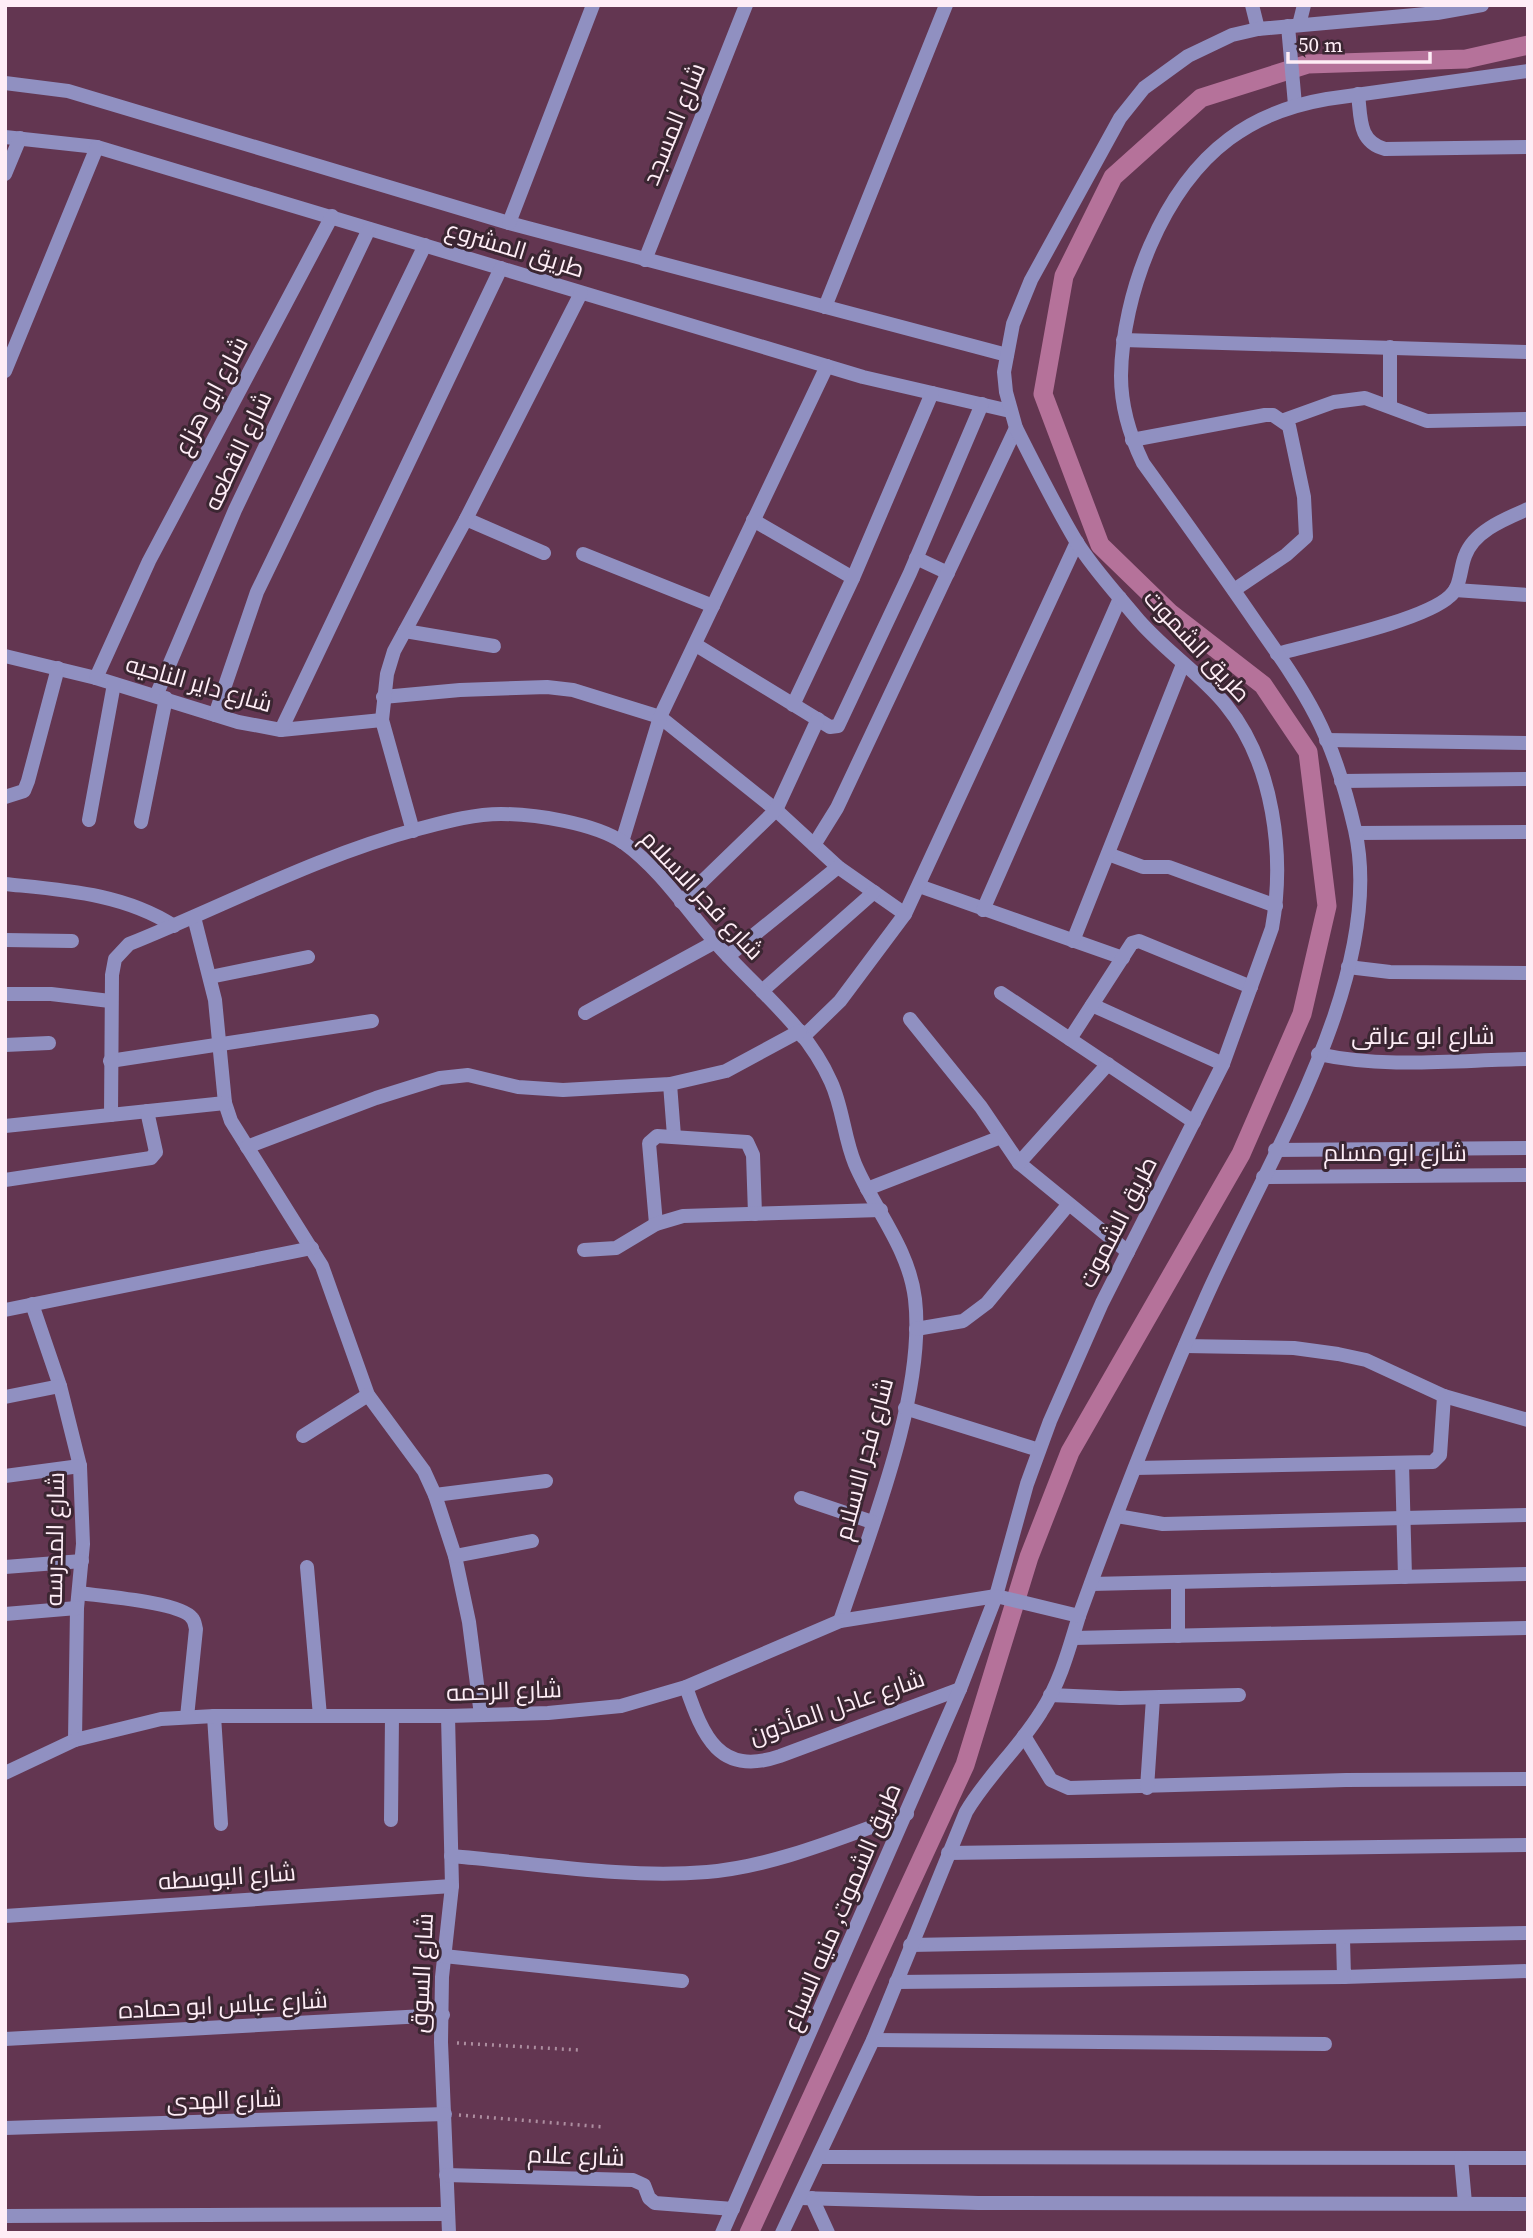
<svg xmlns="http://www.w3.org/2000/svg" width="1533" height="2238" font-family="'Source Serif 4',Cairo,serif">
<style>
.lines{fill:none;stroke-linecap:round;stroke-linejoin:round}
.canal{stroke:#b5729a;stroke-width:19}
.path{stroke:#ad8ea0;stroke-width:3.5;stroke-dasharray:2 5;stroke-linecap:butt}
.minor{stroke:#9090c1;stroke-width:14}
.tertiary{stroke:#9090c1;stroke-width:14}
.labels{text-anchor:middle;stroke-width:6;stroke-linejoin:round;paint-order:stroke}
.street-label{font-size:24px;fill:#feedf6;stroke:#3b2632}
</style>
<rect width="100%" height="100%" fill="#633651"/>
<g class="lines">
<path class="canal" d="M749,2233L965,1765L1029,1557L1070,1452L1241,1154L1302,1014L1327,906L1308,752L1263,685L1170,613L1100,545L1043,394L1064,276L1113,177L1201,98L1308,64L1466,59L1528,45"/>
<g class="path">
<path d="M457,2043L579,2050"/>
<path d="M459,2115L604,2127"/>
</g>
<g class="minor">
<path d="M1252,5L1258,29"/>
<path d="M1299,25L1304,5"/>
<path d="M1288,26L1295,105"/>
<path d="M5,83L68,91L509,223L1007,355"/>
<path d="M1358,94C1361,118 1358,142 1385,149L1528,147"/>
<path d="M5,137L97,147L863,377L1010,411"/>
<path d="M5,174L20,138"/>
<path d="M509,223L593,5"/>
<path d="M645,260L746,5"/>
<path d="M825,307L946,5"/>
<path d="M1123,340L1528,352"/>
<path d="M5,371L97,147"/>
<path d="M1390,405V347"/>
<path d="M1284,420L1334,402L1365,398L1427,421L1528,419"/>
<path d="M1132,440L1265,415H1273L1289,426L1304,497L1306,537L1286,555L1234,590"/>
<path d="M466,519L544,553"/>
<path d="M753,520L853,578"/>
<path d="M583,554L713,606"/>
<path d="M916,558L948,573"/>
<path d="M1455,590L1528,595"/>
<path d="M405,631L494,646"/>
<path d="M696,645L830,727L838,726L910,573L982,404"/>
<path d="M1277,654C1316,643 1424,621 1450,596C1461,587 1460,568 1465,556C1474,531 1505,519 1528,509"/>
<path d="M5,656L96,678L238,722L281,730L382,720"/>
<path d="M96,678L149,561L332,216"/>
<path d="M156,696L235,510L369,229"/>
<path d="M383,697L460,690L547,687L573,690L660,717L776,810L838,867L905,914"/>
<path d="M793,705L853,578L932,393"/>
<path d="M215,715L257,592L425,245"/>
<path d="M281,730L501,268"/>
<path d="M1326,740L1528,743"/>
<path d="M1341,781L1528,779"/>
<path d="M5,797L24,791L28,781L58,668"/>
<path d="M89,820L114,684"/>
<path d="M141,822L166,698"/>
<path d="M413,831L382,720L387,674L394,651L466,519L581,293"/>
<path d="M1356,833L1528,832"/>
<path d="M622,842L660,717L827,366"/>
<path d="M814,845L837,808L1016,428"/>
<path d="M1108,854L1143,867H1169L1276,906"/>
<path d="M5,884C63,890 123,893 174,926"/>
<path d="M919,886L1123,958"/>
<path d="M681,902L776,810L818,719"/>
<path d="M983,910L1120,598"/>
<path d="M194,917L215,1000L225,1103L231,1121L322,1266L368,1395L424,1471L435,1495L455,1556L469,1622L481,1715"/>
<path d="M5,940L72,941"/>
<path d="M1073,941L1183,664"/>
<path d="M728,956L838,867"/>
<path d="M1348,967L1390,972L1528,973"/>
<path d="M210,977L308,957"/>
<path d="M762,991L874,892"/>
<path d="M1001,993L1194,1122"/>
<path d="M5,994H51L110,1001"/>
<path d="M1092,1005L1223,1064"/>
<path d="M585,1013L715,942"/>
<path d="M910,1019L981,1107L1019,1163L1128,1252"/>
<path d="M803,1037L840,1001L905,914L1077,542"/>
<path d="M1070,1039L1132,943L1139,941L1251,987"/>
<path d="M5,1045L49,1043"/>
<path d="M1318,1054C1386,1069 1459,1060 1528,1059"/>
<path d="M110,1061L372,1021"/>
<path d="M670,1084L674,1136"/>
<path d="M111,1115L112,975L115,959L129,944C226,905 317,856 418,829C445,822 473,814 501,814C535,814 595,823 624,843C660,869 686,909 715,942C755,988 806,1025 831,1082C843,1108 844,1138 855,1164C874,1209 909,1248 915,1299C926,1393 870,1531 840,1621"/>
<path d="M5,1126L225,1103"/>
<path d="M247,1147L376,1098L440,1078L468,1075L518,1087L563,1090L670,1084L726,1071L800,1031"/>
<path d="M1275,1150L1528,1148"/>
<path d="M1019,1163L1108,1064"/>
<path d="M1263,1177L1528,1175"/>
<path d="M5,1180L151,1158L156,1152L147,1111"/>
<path d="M867,1189L1001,1137"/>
<path d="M656,1224L649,1143L657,1136L747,1142L753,1155L755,1214"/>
<path d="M584,1250L616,1248L656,1224L683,1216L881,1210"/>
<path d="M32,1304L60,1386L80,1466L83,1544L77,1608L75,1740"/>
<path d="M5,1310L312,1248"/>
<path d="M916,1329L963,1321L987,1303L1068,1205"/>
<path d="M1185,1346L1294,1348L1338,1354L1366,1360L1444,1396L1528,1420"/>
<path d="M5,1397L60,1386"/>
<path d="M905,1408L1039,1450"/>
<path d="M303,1436L368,1395"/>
<path d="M1402,1463L1405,1577"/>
<path d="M1135,1468L1433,1462L1440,1455L1444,1396"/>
<path d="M5,1476L80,1466"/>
<path d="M435,1495L546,1481"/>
<path d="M801,1498L872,1522"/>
<path d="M1117,1516L1163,1524L1528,1515"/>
<path d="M455,1556L532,1541"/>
<path d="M5,1567L82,1561"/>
<path d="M307,1567L320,1716"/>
<path d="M1091,1584L1528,1574"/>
<path d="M79,1593C100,1596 181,1602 192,1618C195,1621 195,1626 196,1629L187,1717"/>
<path d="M996,1596L1027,1484L1050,1421L1102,1303L1223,1064L1272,928C1285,856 1274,764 1226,705C1199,672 1162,649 1135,616C1115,592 1092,567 1076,541C1054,504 1035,466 1016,428L1006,392L1004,372L1013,324L1031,280L1120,118L1144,88L1188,56L1232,35L1258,29L1437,13L1482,5"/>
<path d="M5,1614L77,1608"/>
<path d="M1178,1636V1582"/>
<path d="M1073,1638L1528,1628"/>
<path d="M686,1687C703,1736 719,1777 780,1756L960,1689"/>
<path d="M1050,1695L1120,1698L1239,1695"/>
<path d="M214,1716L221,1824"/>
<path d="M448,1716L452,1886L442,1977L441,2042L449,2233"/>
<path d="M1024,1736L1051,1780L1069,1788L1346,1780L1528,1779"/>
<path d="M1147,1788L1153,1698"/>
<path d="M391,1820L392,1716"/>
<path d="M948,1853L1528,1845"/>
<path d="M451,1856C536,1863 623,1879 707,1872C776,1866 842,1837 907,1814"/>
<path d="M5,1916L452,1886"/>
<path d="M1343,1939L1344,1977L1528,1971"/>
<path d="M910,1945L1528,1933"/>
<path d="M444,1956L682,1981"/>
<path d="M896,1982L1344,1977"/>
<path d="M5,2039L443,2015"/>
<path d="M873,2040L1325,2044"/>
<path d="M5,2128L445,2114"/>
<path d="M819,2157L1528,2158"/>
<path d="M1461,2158L1465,2203"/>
<path d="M446,2175L633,2180L644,2185L649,2198L655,2203L733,2209"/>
<path d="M800,2198L978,2203L1528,2204"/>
<path d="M812,2198L828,2233"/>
<path d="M5,2216L447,2214"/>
<path d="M782,2233L873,2040L966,1812C987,1776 1019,1748 1041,1712C1060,1683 1069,1649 1079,1616"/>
</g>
<g class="tertiary">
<path d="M5,1773L75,1740L161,1719L214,1716H448L548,1713L621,1706L686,1687L840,1621L996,1596L1079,1616C1117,1510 1158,1405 1204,1302C1261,1171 1388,976 1355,830C1346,791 1334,751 1316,716C1299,683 1278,654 1257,624C1220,570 1182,517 1143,463C1130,436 1121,406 1121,376C1122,294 1162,189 1229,139C1258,117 1292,105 1327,99L1528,71"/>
<path d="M722,2233L960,1689L996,1596"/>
</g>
</g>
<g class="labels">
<g class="street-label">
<text transform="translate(674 124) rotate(-68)" y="8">شارع المسجد</text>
<text transform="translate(515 249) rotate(17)" y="8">طريق المشروع</text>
<text transform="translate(211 396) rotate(-62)" y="8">شارع ابو هزاع</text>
<text transform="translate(238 451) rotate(-65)" y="8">شارع القطعه</text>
<text transform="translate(1197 646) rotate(47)" y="8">طريق الشموت</text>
<text transform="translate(199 684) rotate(16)" y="8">شارع داير الناحيه</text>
<text transform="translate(702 895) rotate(47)" y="8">شارع فجر الاسلام</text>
<text x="1423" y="1044">شارع ابو عراقى</text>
<text x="1395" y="1161">شارع ابو مسلم</text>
<text transform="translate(1118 1222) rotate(-63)" y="8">طريق الشموت</text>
<text transform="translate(864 1459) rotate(-75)" y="8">شارع فجر الاسلام</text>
<text transform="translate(55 1539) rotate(-89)" y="8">شارع المدرسه</text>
<text transform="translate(504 1691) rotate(-2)" y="8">شارع الرحمه</text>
<text transform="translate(837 1707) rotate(-19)" y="8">شارع عادل المأذون</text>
<text transform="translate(227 1877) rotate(-4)" y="8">شارع البوسطه</text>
<text transform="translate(842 1907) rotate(-67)" y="8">طريق الشموت, منيه السباع</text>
<text transform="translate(422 1973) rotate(-87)" y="8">شارع السوق</text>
<text transform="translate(223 2005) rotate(-3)" y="8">شارع عباس ابو حماده</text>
<text transform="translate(224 2100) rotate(-2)" y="8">شارع الهدى</text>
<text transform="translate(576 2156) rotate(2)" y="8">شارع علام</text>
</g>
</g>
<rect width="1533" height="2238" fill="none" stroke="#feedf6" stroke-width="14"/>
<path d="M1288 52v10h142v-10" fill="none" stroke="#feedf6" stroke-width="3.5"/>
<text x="1298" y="52" font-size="21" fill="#feedf6" stroke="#3b2632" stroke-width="5" paint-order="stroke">50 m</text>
</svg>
